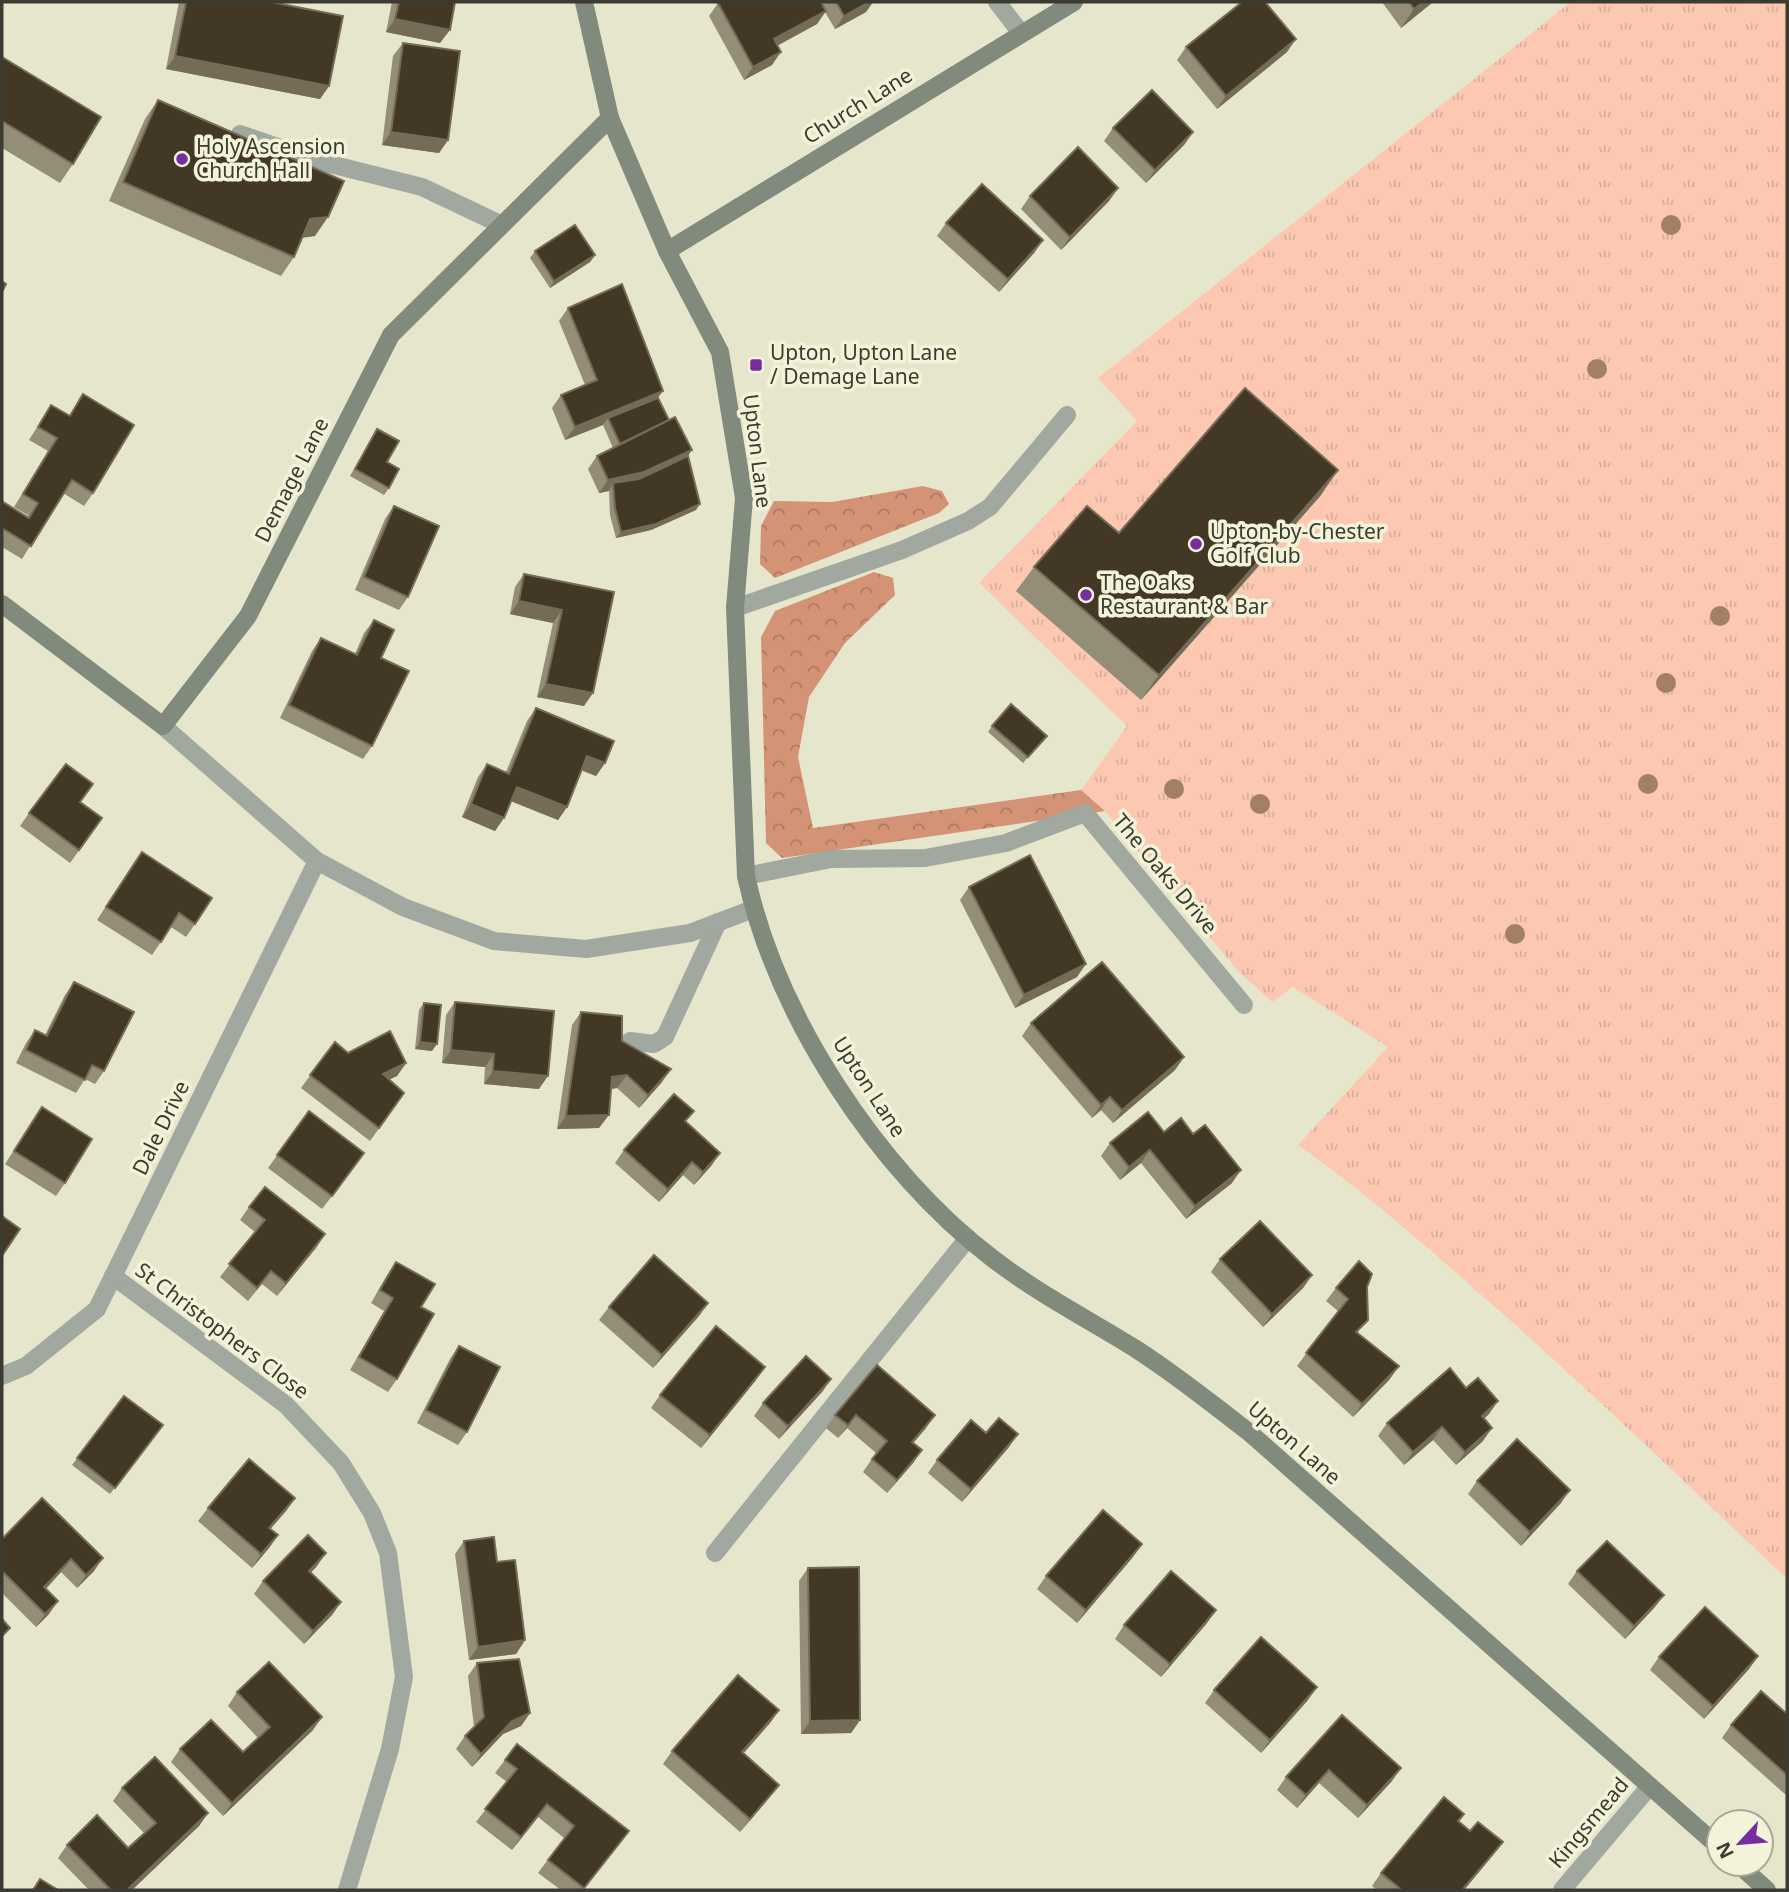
<svg xmlns="http://www.w3.org/2000/svg" width="1789" height="1892" font-family="'Noto Sans',sans-serif">
<style>
.grass{fill:url(#grass-tufts)}
.forest{fill:url(#forest-crowns)}
.lines{fill:none;stroke-linecap:round;stroke-linejoin:round}
.lane{stroke:#a1a89f;stroke-width:18}
.street{stroke:#a1a89f;stroke-width:18}
.secondary{stroke:#808a7d;stroke-width:18}
.tree{fill:#a28064}
.wall{fill:#948e79}
.shaded-wall{fill:#746c57}
.building{fill:#433725;stroke:#746c57;stroke-width:2}
.poi-dot{fill:#752da0;stroke:#f3f3da;stroke-width:2.5}
.labels{text-anchor:middle;stroke-width:7;stroke-linejoin:round;paint-order:stroke}
.street-label{font-size:21px;fill:#3b3b31;stroke:#f3f3da}
.poi-label{font-size:21px;fill:#3b3b31;stroke:#f3f3da;text-anchor:start}
</style>
<defs>
<pattern id="grass-tufts" width="24" height="20" patternUnits="userSpaceOnUse" patternTransform="scale(1.75)"><rect width="24" height="20" fill="#fcc8b2"/><path d="M3 7l-1-3M5 7V3M7 7l1-3M15 17l-1-3M17 17v-4M19 17l1-3" fill="none" stroke="#d9ad9a"/></pattern>
<pattern id="forest-crowns" width="20" height="18" patternUnits="userSpaceOnUse" patternTransform="scale(1.75)"><rect width="20" height="18" fill="#d59376"/><path d="M2 6a3 3 0 1 1 6 0M12 15a3 3 0 1 1 6 0" fill="none" stroke="#ae7961"/></pattern>
</defs>
<rect width="100%" height="100%" fill="#e6e6cd"/>
<path class="grass" d="M1571,2H1787V1579C1685,1483 1585,1385 1479,1293C1420,1241 1362,1190 1298,1145L1388,1047L1293,987L1272,1002L1238,971L1105,811L1081,790L1127,726L979,583L1137,421L1098,378Z"/>
<g class="forest">
<path d="M923,486L942,491L949,504L939,513L775,578L760,564L761,526L774,501L832,502Z"/>
<path d="M874,572L893,578L895,595L845,643L809,697L798,757L813,828L1081,790L1105,811L782,858L766,843L761,637L775,611Z"/>
</g>
<g class="lines">
<g class="lane">
<path d="M240,134L318,161L422,187L502,225"/>
<path d="M735,608L902,550L968,521L990,507L1067,415"/>
<path d="M630,1041L654,1044L665,1037L718,922"/>
<path d="M715,1553L968,1238"/>
</g>
<g class="street">
<path d="M997,2L1021,33"/>
<path d="M163,726L317,861L403,907L494,941L586,949L690,933L753,909"/>
<path d="M746,876L831,859L925,858L1006,843L1085,813L1244,1005"/>
<path d="M113,1276L286,1405L341,1463L372,1513L388,1553L404,1677L390,1749L347,1890"/>
<path d="M2,1376L26,1366L97,1309L317,861"/>
<path d="M1562,1890L1650,1786"/>
</g>
<g class="secondary">
<path d="M584,2L610,118L667,251L720,352L744,498L735,608L746,876C777,1017 878,1171 992,1258C1037,1293 1088,1319 1136,1349C1176,1375 1213,1404 1251,1434L1719,1847"/>
<path d="M667,251L1074,2"/>
<path d="M2,604L163,726L248,616L391,335L610,118"/>
<path d="M1738,1864L1767,1890"/>
</g>
</g>
<g class="tree">
<circle cx="1671" cy="225" r="10"/>
<circle cx="1597" cy="369" r="10"/>
<circle cx="1720" cy="616" r="10"/>
<circle cx="1666" cy="683" r="10"/>
<circle cx="1648" cy="784" r="10"/>
<circle cx="1174" cy="789" r="10"/>
<circle cx="1260" cy="804" r="10"/>
<circle cx="1515" cy="934" r="10"/>
</g>
<g class="wall">
<path d="M179,2H271L329,86L320,99L166,69Z"/>
<path d="M392,2H455L440,43L386,32Z"/>
<path d="M721,2H873L866,12L835,29L825,12L817,24L777,46L772,65L744,80L709,16L718,3Z"/>
<path d="M1382,2H1433L1401,28Z"/>
<path d="M403,43L448,140L439,153L382,145L393,56Z"/>
<path d="M1186,47L1287,52L1217,109L1177,60Z"/>
<path d="M2,57L73,164L60,183L2,148Z"/>
<path d="M158,100L315,236L302,238L294,257L281,276L109,201L145,119Z"/>
<path d="M1113,128L1193,132L1184,145L1146,183L1104,141Z"/>
<path d="M1118,188L1109,201L1061,250L1021,209L1030,196Z"/>
<path d="M946,223L1043,240L1034,253L999,292L937,236Z"/>
<path d="M535,251L595,255L590,262L550,288L530,258Z"/>
<path d="M568,308L658,398L688,457L696,510L651,530L616,538L610,515L609,491L599,493L588,469L597,456L613,448L603,425L565,440L552,408L561,395L585,385L559,321Z"/>
<path d="M83,394L93,493L84,506L63,493L22,559L2,547V504L28,517L29,516L14,507L48,451L29,440L51,405L69,416Z"/>
<path d="M377,429L387,462L389,488L384,495L350,476Z"/>
<path d="M1321,495L1141,700L1016,591L1034,567L1119,533Z"/>
<path d="M394,506L408,597L399,610L355,590L385,519Z"/>
<path d="M524,574L614,592L584,706L537,697L553,623L510,614L515,587Z"/>
<path d="M374,620L381,658L372,746L363,759L280,718L312,651L321,638L355,654L364,633Z"/>
<path d="M536,708L605,763L596,776L582,770L567,807L558,820L511,801L495,831L462,817L478,777L487,764L506,772L527,721Z"/>
<path d="M992,726L1047,736L1023,763L988,732Z"/>
<path d="M81,802L102,818L70,863L20,826L29,813Z"/>
<path d="M133,865L195,924L186,937L171,927L152,955L97,920Z"/>
<path d="M969,887L1077,977L1015,1008L960,900Z"/>
<path d="M74,982L104,1071L95,1084L85,1079L76,1093L16,1063L26,1043L35,1030L45,1035L65,995Z"/>
<path d="M455,1002L539,1089L484,1084L485,1067L442,1063L446,1015Z"/>
<path d="M424,1003L432,1051L415,1049L419,1010Z"/>
<path d="M581,1012L622,1041L662,1082L639,1108L617,1088L611,1089L599,1128L557,1129L572,1025Z"/>
<path d="M1031,1023L1184,1057L1175,1070L1113,1123L1101,1110L1092,1118L1022,1036Z"/>
<path d="M335,1042L348,1053L406,1063L397,1076L389,1079L404,1093L370,1141L301,1088Z"/>
<path d="M42,1107L65,1183L56,1196L5,1164Z"/>
<path d="M309,1111L355,1166L322,1209L268,1168Z"/>
<path d="M686,1122L720,1153L711,1166L694,1185L683,1175L659,1202L615,1163L624,1150Z"/>
<path d="M1164,1132L1232,1183L1186,1219L1141,1163L1120,1180L1101,1156L1110,1143Z"/>
<path d="M249,1207L325,1234L277,1296L262,1284L248,1301L220,1277L255,1232L240,1220Z"/>
<path d="M1220,1259L1312,1275L1303,1288L1263,1327L1211,1272Z"/>
<path d="M396,1262L421,1307L397,1379L388,1392L350,1370L384,1311L371,1303L387,1275Z"/>
<path d="M1367,1287L1358,1334L1399,1366L1389,1380L1353,1417L1297,1366L1338,1311L1326,1301L1336,1288Z"/>
<path d="M708,1303L699,1316L653,1368L599,1320L609,1307Z"/>
<path d="M459,1346L467,1432L458,1445L417,1423L450,1359Z"/>
<path d="M877,1365L926,1428L913,1443L922,1450L913,1463L887,1493L863,1472L876,1453L847,1428L838,1438L826,1428L835,1415Z"/>
<path d="M831,1379L822,1392L779,1439L754,1416L763,1403Z"/>
<path d="M756,1380L701,1448L651,1408L660,1395Z"/>
<path d="M124,1396L163,1425L110,1494L72,1465Z"/>
<path d="M1489,1414L1484,1418L1483,1441L1456,1465L1433,1440L1404,1465L1378,1436L1387,1423Z"/>
<path d="M986,1433L1009,1447L962,1502L928,1473L937,1460Z"/>
<path d="M1477,1481L1561,1503L1521,1546L1468,1494Z"/>
<path d="M42,1498L94,1571L77,1588L61,1572L46,1589L49,1614L36,1627L2,1593V1539Z"/>
<path d="M295,1498L286,1511L270,1529L278,1535L269,1548L252,1568L198,1521L208,1508Z"/>
<path d="M464,1541L497,1562L525,1640L516,1654L469,1660L455,1554Z"/>
<path d="M1133,1557L1077,1623L1037,1589L1046,1576Z"/>
<path d="M317,1566L311,1572L341,1602L332,1615L304,1644L254,1594L263,1581Z"/>
<path d="M808,1568L860,1720L851,1733L801,1734L799,1581Z"/>
<path d="M1577,1571L1664,1595L1654,1608L1625,1639L1568,1584Z"/>
<path d="M1207,1623L1161,1677L1115,1639L1124,1625Z"/>
<path d="M1758,1656L1749,1669L1704,1719L1650,1670L1659,1657Z"/>
<path d="M477,1663L530,1713L521,1726L503,1734L472,1767L456,1749L465,1736L474,1727L468,1676Z"/>
<path d="M1214,1690L1308,1700L1261,1753L1205,1703Z"/>
<path d="M237,1692L313,1730L223,1816L171,1762L180,1749L243,1752L258,1738L228,1706Z"/>
<path d="M779,1710L770,1723L743,1754L769,1798L740,1832L663,1764L672,1751Z"/>
<path d="M1787,1714V1796L1722,1738L1731,1725Z"/>
<path d="M1342,1715L1392,1781L1358,1818L1319,1783L1297,1808L1277,1790L1286,1777Z"/>
<path d="M505,1760L629,1831L583,1890H561L538,1873L564,1838L538,1817L512,1850L476,1822L507,1782L495,1773Z"/>
<path d="M122,1788L208,1813L199,1826L132,1890H89L58,1858L67,1845L128,1848L144,1833L113,1801Z"/>
<path d="M1464,1814L1459,1822L1470,1831L1503,1842L1493,1855L1464,1890H1377L1372,1886L1381,1873Z"/>
</g>
<g class="shaded-wall">
<path d="M869,2H873L866,12L835,29L844,16Z"/>
<path d="M1423,2H1433L1401,28L1414,9Z"/>
<path d="M826,11L817,24L765,52L774,39Z"/>
<path d="M395,19L450,30L440,43L386,32Z"/>
<path d="M1296,39L1287,52L1217,109L1226,96Z"/>
<path d="M781,52L772,65L744,80L753,67Z"/>
<path d="M175,56L329,86L320,99L166,69Z"/>
<path d="M391,132L448,140L439,153L382,145Z"/>
<path d="M1193,132L1184,145L1146,183L1155,170Z"/>
<path d="M1118,188L1109,201L1061,250L1070,237Z"/>
<path d="M328,217L315,236L297,238L310,219Z"/>
<path d="M1043,240L1034,253L999,292L1008,279Z"/>
<path d="M595,255L590,262L550,288L554,281Z"/>
<path d="M663,391L653,404L608,418L603,425L565,440L575,427Z"/>
<path d="M692,450L683,463L635,485L613,483L609,491L599,493L608,480Z"/>
<path d="M1338,470L1321,495L1141,700L1159,675Z"/>
<path d="M700,504L696,510L651,530L616,538L621,532Z"/>
<path d="M519,601L562,610L553,623L510,614Z"/>
<path d="M546,684L593,693L584,706L537,697Z"/>
<path d="M587,756L605,763L596,776L578,769Z"/>
<path d="M517,787L567,807L558,820L508,800Z"/>
<path d="M471,804L504,818L495,831L462,817Z"/>
<path d="M1086,964L1077,977L1015,1008L1024,995Z"/>
<path d="M420,1042L437,1044L432,1051L415,1049Z"/>
<path d="M451,1050L494,1054L485,1067L442,1063Z"/>
<path d="M1184,1057L1175,1070L1113,1123L1122,1110Z"/>
<path d="M406,1063L397,1076L374,1087L383,1074Z"/>
<path d="M671,1069L662,1082L639,1108L648,1095Z"/>
<path d="M493,1071L548,1076L539,1089L484,1084Z"/>
<path d="M627,1075L617,1088L602,1090L612,1077Z"/>
<path d="M1110,1097L1101,1110L1092,1118L1101,1105Z"/>
<path d="M609,1115L599,1128L557,1129L566,1116Z"/>
<path d="M1150,1150L1141,1163L1120,1180L1129,1167Z"/>
<path d="M720,1153L711,1166L694,1185L703,1172Z"/>
<path d="M692,1162L683,1175L659,1202L668,1189Z"/>
<path d="M1241,1170L1232,1183L1186,1219L1195,1206Z"/>
<path d="M325,1234L316,1248L277,1296L286,1283Z"/>
<path d="M1312,1275L1303,1288L1263,1327L1272,1314Z"/>
<path d="M708,1303L699,1316L653,1368L662,1355Z"/>
<path d="M1399,1366L1389,1380L1353,1417L1362,1404Z"/>
<path d="M765,1367L756,1380L701,1448L710,1435Z"/>
<path d="M831,1379L822,1392L779,1439L788,1426Z"/>
<path d="M1498,1401L1489,1414L1473,1429L1482,1416Z"/>
<path d="M856,1415L847,1428L838,1438L848,1425Z"/>
<path d="M935,1415L926,1428L903,1455L912,1442Z"/>
<path d="M1442,1427L1433,1440L1404,1465L1413,1452Z"/>
<path d="M1492,1428L1483,1441L1456,1465L1465,1452Z"/>
<path d="M1018,1434L1009,1447L962,1502L971,1489Z"/>
<path d="M922,1450L913,1463L887,1493L897,1480Z"/>
<path d="M1570,1490L1561,1503L1521,1546L1530,1532Z"/>
<path d="M295,1498L286,1511L260,1541L269,1528Z"/>
<path d="M278,1535L269,1548L252,1568L261,1554Z"/>
<path d="M1142,1544L1133,1557L1077,1623L1086,1610Z"/>
<path d="M326,1553L317,1566L300,1584L309,1571Z"/>
<path d="M103,1558L94,1571L77,1588L86,1575Z"/>
<path d="M71,1559L61,1572L35,1600L44,1587Z"/>
<path d="M1664,1595L1654,1608L1625,1639L1634,1626Z"/>
<path d="M58,1601L49,1614L36,1627L45,1614Z"/>
<path d="M341,1602L332,1615L304,1644L313,1631Z"/>
<path d="M1216,1610L1207,1623L1161,1677L1170,1664Z"/>
<path d="M525,1640L516,1654L469,1660L478,1647Z"/>
<path d="M1758,1656L1749,1669L1704,1719L1713,1706Z"/>
<path d="M1317,1687L1308,1700L1261,1753L1270,1740Z"/>
<path d="M779,1710L770,1723L733,1765L742,1752Z"/>
<path d="M530,1713L521,1726L503,1734L472,1767L481,1754L512,1721Z"/>
<path d="M322,1717L313,1730L223,1816L232,1803Z"/>
<path d="M860,1720L851,1733L801,1734L810,1721Z"/>
<path d="M1401,1768L1392,1781L1358,1818L1367,1805Z"/>
<path d="M1329,1770L1319,1783L1297,1808L1306,1795Z"/>
<path d="M779,1785L769,1798L740,1832L750,1819Z"/>
<path d="M547,1804L538,1817L512,1850L521,1837Z"/>
<path d="M208,1813L199,1826L132,1890H127Z"/>
<path d="M1503,1842L1493,1855L1464,1890H1462Z"/>
</g>
<g class="building">
<path d="M186,2H271L343,16L329,86L175,56Z"/>
<path d="M399,2H455L450,30L395,19Z"/>
<path d="M721,2H821L826,11L774,39L781,52L753,67L718,3Z"/>
<path d="M836,2H869L844,16Z"/>
<path d="M1242,2H1265L1296,39L1226,96L1186,47Z"/>
<path d="M1409,2H1423L1414,9Z"/>
<path d="M403,43L460,51L448,140L391,132Z"/>
<path d="M2,57L101,117L73,164L2,121Z"/>
<path d="M1152,90L1193,132L1155,170L1113,128Z"/>
<path d="M158,100L344,181L328,217L310,219L294,257L123,182Z"/>
<path d="M1078,147L1118,188L1070,237L1030,196Z"/>
<path d="M982,184L1043,240L1008,279L946,223Z"/>
<path d="M575,225L595,255L554,281L535,251Z"/>
<path d="M2,281L6,284L2,292Z"/>
<path d="M622,284L663,391L575,427L561,395L597,380L568,308Z"/>
<path d="M1245,388L1338,470L1159,675L1034,567L1087,506L1119,533Z"/>
<path d="M83,394L134,425L93,493L72,480L31,546L2,528V504L3,502L29,518L38,503L23,494L57,438L38,427L51,405L70,416Z"/>
<path d="M658,398L669,420L620,444L608,418Z"/>
<path d="M675,417L692,450L644,472L608,480L597,456Z"/>
<path d="M377,429L399,441L387,462L399,469L389,488L355,469Z"/>
<path d="M688,456L700,504L656,524L621,532L615,508L613,483L639,479Z"/>
<path d="M394,506L439,526L408,597L364,577Z"/>
<path d="M524,574L614,592L593,693L546,684L562,610L519,601Z"/>
<path d="M374,620L394,630L381,658L409,671L372,746L289,705L321,638L357,655Z"/>
<path d="M1011,704L1047,736L1028,757L992,726Z"/>
<path d="M536,708L614,741L605,763L587,756L567,807L517,787L504,818L471,804L487,764L509,774Z"/>
<path d="M66,764L93,784L80,802L102,818L79,850L29,813Z"/>
<path d="M142,852L212,898L195,924L179,913L161,942L106,907Z"/>
<path d="M1030,855L1086,964L1024,995L969,887Z"/>
<path d="M1102,962L1184,1057L1122,1110L1110,1097L1101,1105L1031,1023Z"/>
<path d="M74,982L134,1012L104,1071L92,1065L85,1080L26,1050L35,1030L47,1036Z"/>
<path d="M455,1002L554,1011L548,1076L493,1071L494,1054L451,1050Z"/>
<path d="M424,1003L441,1005L437,1044L420,1042Z"/>
<path d="M581,1012L622,1016V1041L671,1069L648,1095L627,1075L612,1077L609,1115L566,1116Z"/>
<path d="M390,1031L406,1063L383,1074L404,1093L379,1128L310,1075L335,1042L348,1053Z"/>
<path d="M674,1094L694,1111L685,1121L720,1153L703,1172L692,1162L668,1189L624,1150Z"/>
<path d="M42,1107L92,1139L65,1183L14,1151Z"/>
<path d="M309,1111L364,1153L332,1196L277,1155Z"/>
<path d="M1148,1112L1164,1132L1181,1118L1193,1134L1205,1125L1241,1170L1195,1206L1150,1150L1129,1167L1110,1143Z"/>
<path d="M265,1187L325,1234L286,1283L271,1271L257,1288L229,1264L265,1220L249,1207Z"/>
<path d="M2,1216L20,1229L2,1256Z"/>
<path d="M1260,1221L1312,1275L1272,1314L1220,1259Z"/>
<path d="M654,1255L708,1303L662,1355L609,1307Z"/>
<path d="M1359,1261L1372,1274L1367,1287L1368,1320L1356,1332L1399,1366L1362,1404L1306,1353L1348,1299L1336,1288Z"/>
<path d="M396,1262L435,1284L421,1307L434,1314L397,1379L359,1357L393,1298L380,1290Z"/>
<path d="M716,1326L765,1367L710,1435L660,1395Z"/>
<path d="M459,1346L500,1367L467,1432L426,1410Z"/>
<path d="M806,1356L831,1379L788,1426L763,1403Z"/>
<path d="M877,1365L935,1415L912,1442L922,1450L897,1480L872,1459L887,1441L856,1415L848,1425L835,1415Z"/>
<path d="M1450,1368L1466,1388L1478,1378L1498,1401L1482,1416L1492,1428L1465,1452L1442,1427L1413,1452L1387,1423Z"/>
<path d="M124,1396L163,1425L115,1488L77,1458Z"/>
<path d="M999,1418L1018,1434L971,1489L937,1460L971,1420L986,1433Z"/>
<path d="M1517,1439L1570,1490L1530,1532L1477,1481Z"/>
<path d="M249,1459L295,1498L269,1528L278,1535L261,1554L208,1508Z"/>
<path d="M42,1498L103,1558L86,1575L71,1559L44,1587L58,1601L45,1614L2,1571V1539Z"/>
<path d="M1103,1510L1142,1544L1086,1610L1046,1576Z"/>
<path d="M308,1535L326,1553L309,1571L341,1602L313,1631L263,1581Z"/>
<path d="M494,1537L497,1562L515,1560L525,1640L478,1647L464,1541Z"/>
<path d="M1607,1541L1664,1595L1634,1626L1577,1571Z"/>
<path d="M859,1567L860,1720L810,1721L808,1568Z"/>
<path d="M1171,1571L1216,1610L1170,1664L1124,1625Z"/>
<path d="M1705,1607L1758,1656L1713,1706L1659,1657Z"/>
<path d="M2,1619L10,1628L2,1636Z"/>
<path d="M1261,1637L1317,1687L1270,1740L1214,1690Z"/>
<path d="M519,1659L530,1713L512,1721L481,1754L465,1736L484,1717L477,1663Z"/>
<path d="M269,1662L322,1717L232,1803L180,1749L211,1720L243,1752L270,1727L237,1692Z"/>
<path d="M738,1675L779,1710L742,1752L779,1785L750,1819L672,1751Z"/>
<path d="M1761,1691L1787,1714V1775L1731,1725Z"/>
<path d="M1342,1715L1401,1768L1367,1805L1329,1770L1306,1795L1286,1777Z"/>
<path d="M517,1744L629,1831L584,1888L548,1860L574,1826L547,1804L521,1837L485,1809L517,1769L505,1760Z"/>
<path d="M155,1757L208,1813L127,1890H111L67,1845L97,1815L128,1848L156,1823L122,1788Z"/>
<path d="M1444,1797L1464,1814L1458,1821L1470,1831L1478,1822L1503,1842L1462,1890H1402L1381,1873Z"/>
<path d="M40,1879L58,1890H33Z"/>
</g>
<g class="poi-dot">
<circle cx="182" cy="159" r="7"/>
<rect x="749" y="358" width="14" height="14" rx="3.5"/>
<circle cx="1196" cy="544" r="7"/>
<circle cx="1086" cy="595" r="7"/>
</g>
<g class="labels">
<g class="street-label">
<text transform="translate(858 106) rotate(-32)" y="7">Church Lane</text>
<text transform="translate(757 451) rotate(83)" y="7">Upton Lane</text>
<text transform="translate(292 480) rotate(-63)" y="7">Demage Lane</text>
<text transform="translate(1165 874) rotate(50)" y="7">The Oaks Drive</text>
<text transform="translate(869 1087) rotate(57)" y="7">Upton Lane</text>
<text transform="translate(161 1128) rotate(-64)" y="7">Dale Drive</text>
<text transform="translate(222 1331) rotate(37)" y="7">St Christophers Close</text>
<text transform="translate(1294 1443) rotate(41)" y="7">Upton Lane</text>
<text transform="translate(1589 1823) rotate(-50)" y="7">Kingsmead</text>
</g>
<g class="poi-label">
<text x="196" y="154">Holy Ascension<tspan x="196" dy="24">Church Hall</tspan></text>
<text x="770" y="360">Upton, Upton Lane<tspan x="770" dy="24">/ Demage Lane</tspan></text>
<text x="1210" y="539">Upton-by-Chester<tspan x="1210" dy="24">Golf Club</tspan></text>
<text x="1100" y="590">The Oaks<tspan x="1100" dy="24">Restaurant &amp; Bar</tspan></text>
</g>
</g>
<rect width="1789" height="1892" fill="none" stroke="#3b3b31" stroke-width="7"/>
<g transform="translate(1740 1843) rotate(244)"><circle r="33" fill="#f3f3da" stroke="#a9a996" stroke-width="2"/>
<path d="M0-5L12 26L0 18L-12 26Z" fill="#752da0"/>
<text y="-10" font-size="19" font-weight="bold" text-anchor="middle" fill="#3b3b31">N</text>
</g>
</svg>
